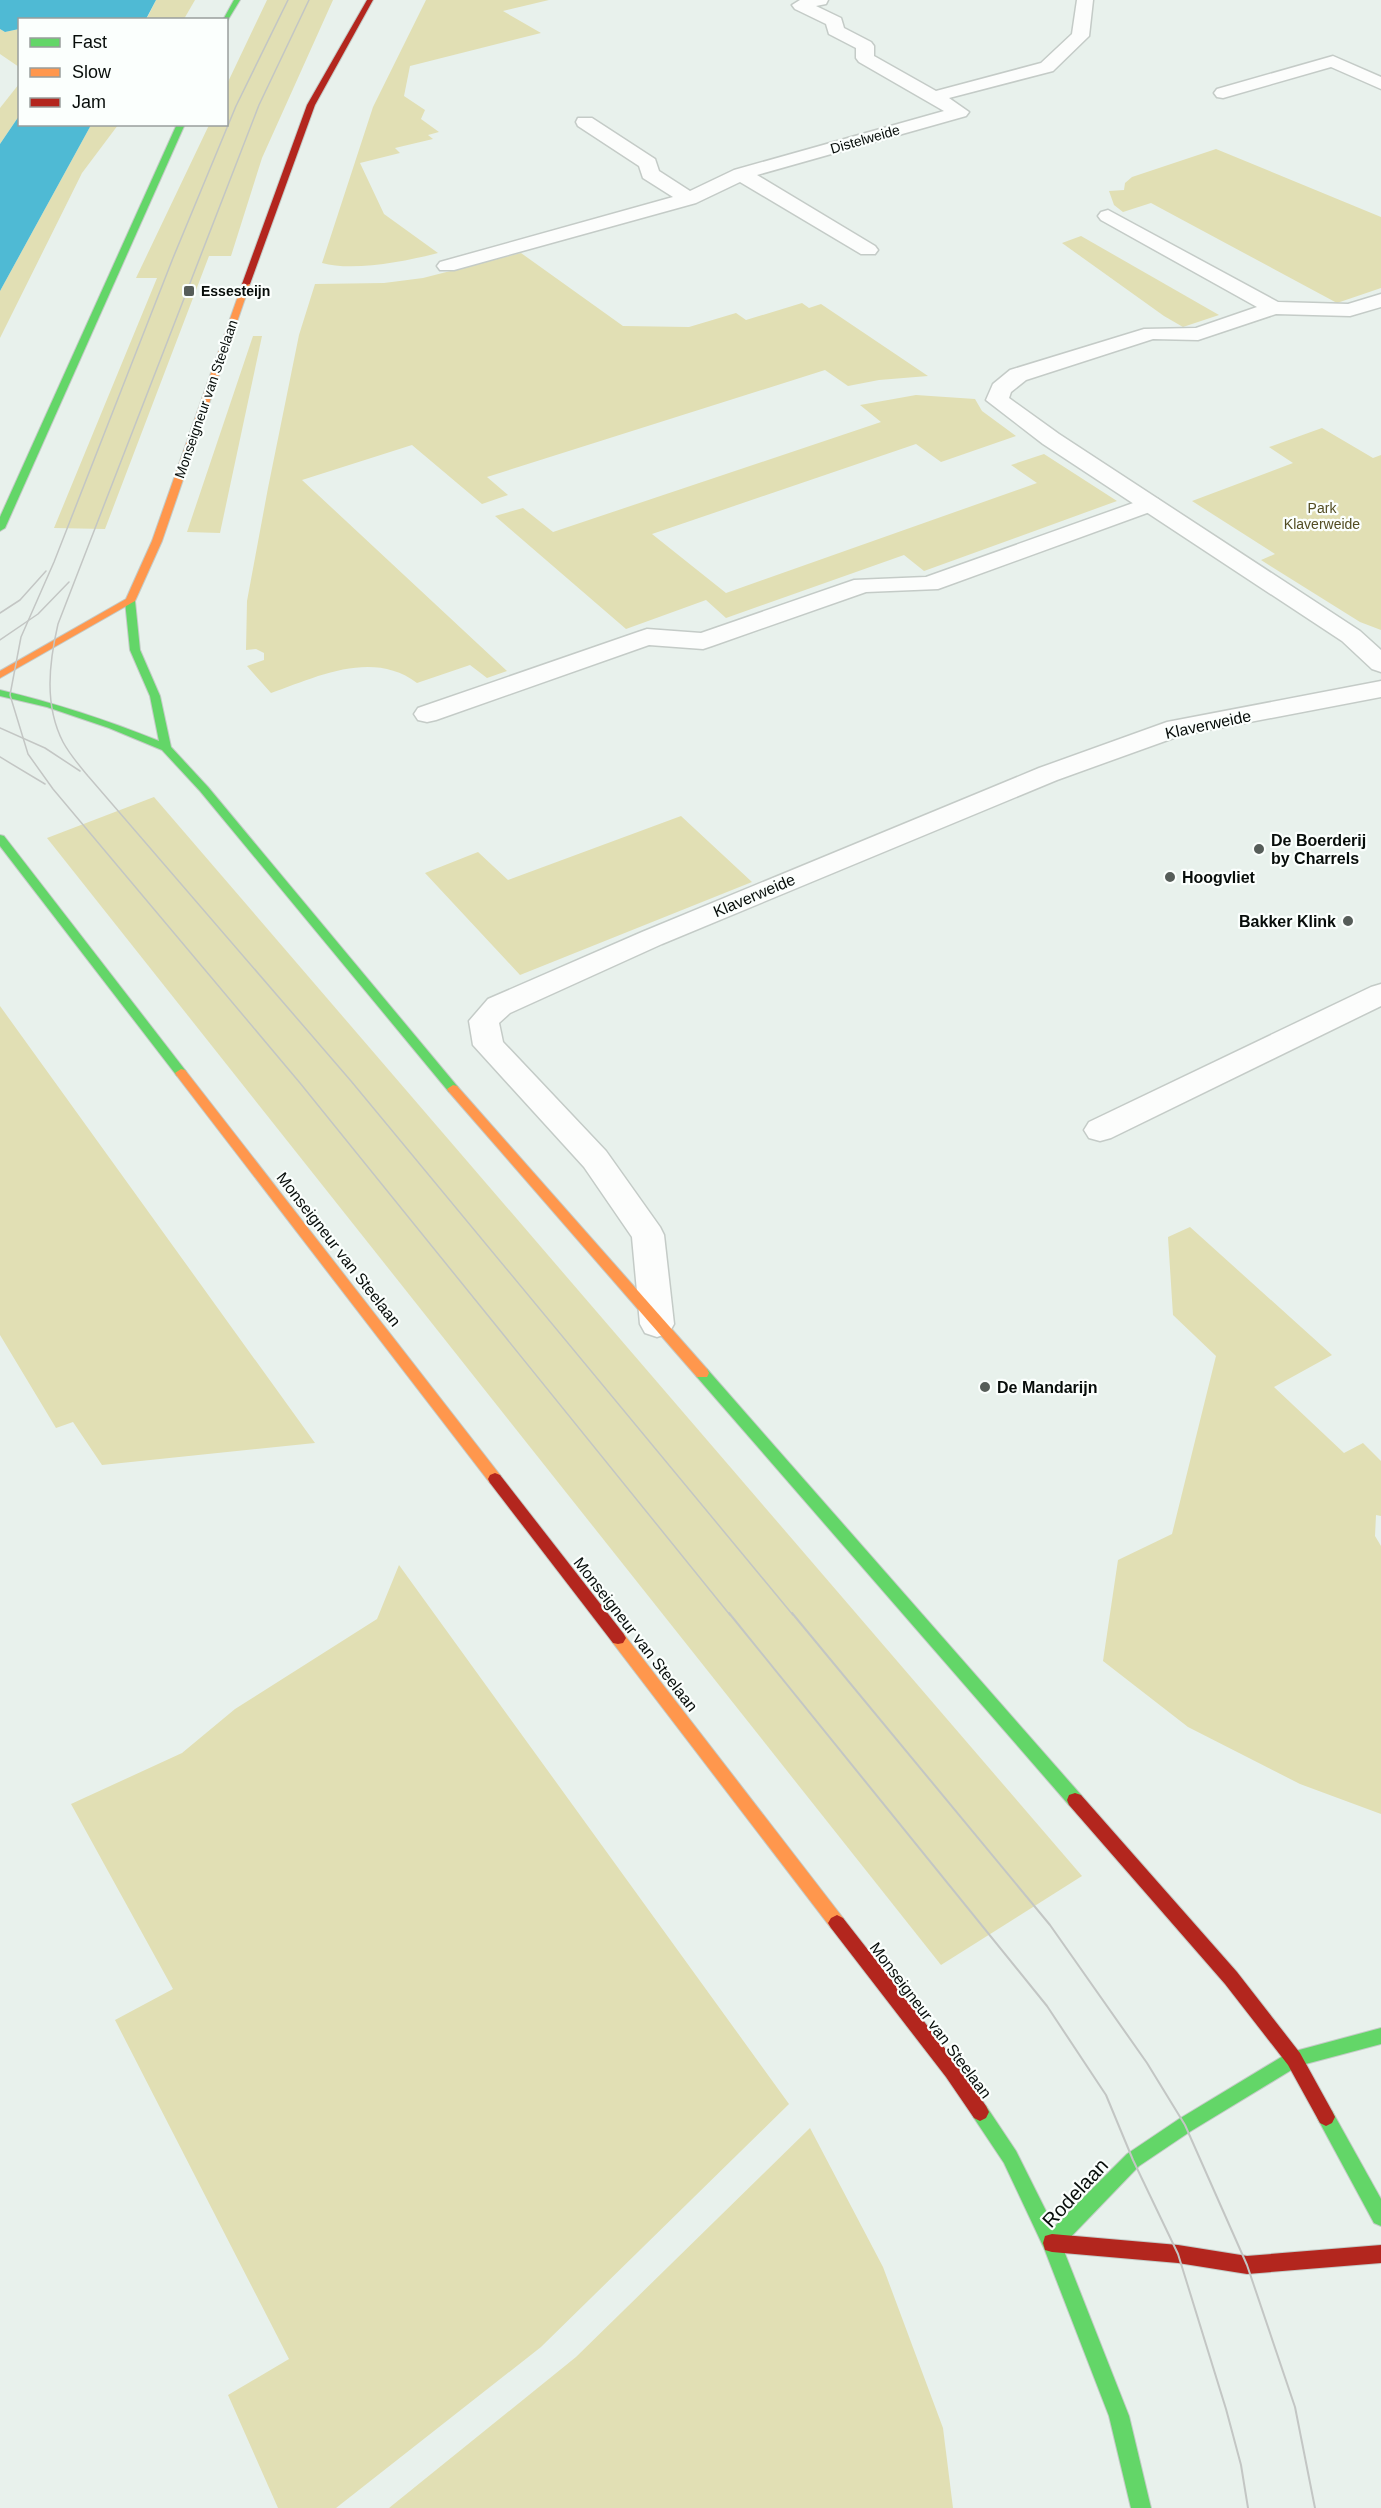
<svg xmlns="http://www.w3.org/2000/svg" width="1381" height="2508" font-family="Arial,sans-serif">
<style>
.green{fill:#e1dfb4}
.water{fill:#4fbad4}
.lines{fill:none;stroke-linecap:round;stroke-linejoin:round}
.lane-casing{stroke:#c4cbc7;stroke-width:3}
.street-casing{stroke:#c4cbc7;stroke-width:3}
.fast-casing{stroke:#c4cbc7;stroke-width:2}
.slow-casing{stroke:#c4cbc7;stroke-width:2}
.jam-casing{stroke:#c4cbc7;stroke-width:2}
.lane{fill:#fcfdfc;fill-rule:evenodd}
.street{fill:#fcfdfc;fill-rule:evenodd}
.fast{fill:#63d668;fill-rule:evenodd}
.slow{fill:#ff974d;fill-rule:evenodd}
.jam{fill:#b3261e;fill-rule:evenodd}
.tram-far1{stroke:#c3c6c4;stroke-width:1.5}
.tram{stroke:#c3c6c4;stroke-width:2}
.poi-dot{fill:#565d59;stroke:#fbfffd;stroke-width:2}
.labels{text-anchor:middle;stroke-width:4.5;stroke-linejoin:round;paint-order:stroke}
.far-street-label{font-size:14px;fill:#070d0a;stroke:#fbfffd}
.far-poi-label{font-size:14px;font-weight:bold;fill:#070d0a;stroke:#fbfffd;text-anchor:start}
.far-park-label{font-size:14px;fill:#524c22;stroke:#fbfffd}
.street-label{font-size:16px;fill:#070d0a;stroke:#fbfffd}
.poi-label{font-size:16px;font-weight:bold;fill:#070d0a;stroke:#fbfffd;text-anchor:start}
.near-street-label{font-size:20px;fill:#070d0a;stroke:#fbfffd}
</style>
<rect width="100%" height="100%" fill="#e8f1ec"/>
<g class="green">
<path d="M156,0H195L184,19L146,20Z"/>
<path d="M267,0H333L262,158L231,256H209L105,529L54,528L157,278H136L209,125L226,124L227,84Z"/>
<path d="M426,0H549L503,11L541,33L410,66L404,96L425,110L421,119L439,132L428,135L433,139L395,148L400,153L360,163L384,214L438,253C407,261 353,272 322,263L373,107Z"/>
<path d="M0,29L5,32L19,29V67L0,54Z"/>
<path d="M19,84V116L0,144V108Z"/>
<path d="M91,125H118L82,173L0,338V291Z"/>
<path d="M1216,149L1381,217V288L1337,303L1151,203L1123,212L1114,205L1109,191L1124,190L1125,183L1132,177Z"/>
<path d="M1081,236L1219,315L1183,327L1164,316L1062,243Z"/>
<path d="M521,253L623,326L689,327L736,313L746,320L802,303L809,308L821,304L928,376L879,380L848,386L825,370L487,477L508,495L482,504L412,445L302,480L507,671L487,678L470,665L417,683C373,649 316,677 271,693L247,666L264,660V653L256,649L246,650L247,601L268,488L299,335L315,284L384,283L423,278Z"/>
<path d="M253,336H262L220,533L187,532Z"/>
<path d="M916,395L975,399L982,411L1016,436L941,462L916,444L652,534L726,593L1037,483L1011,465L1044,454L1117,501L924,571L904,555L726,618L706,600L626,629L495,516L523,508L553,532L881,422L860,405Z"/>
<path d="M1322,428L1373,458L1381,455V630L1360,622L1261,560L1275,554L1192,501L1293,463L1269,447Z"/>
<path d="M154,797L1082,1876L941,1965L47,838Z"/>
<path d="M681,816L752,882L520,975L425,873L478,852L508,880Z"/>
<path d="M0,1006L315,1443L102,1465L73,1422L56,1428L0,1335Z"/>
<path d="M1190,1227L1332,1355L1274,1387L1344,1453L1363,1443L1381,1461V1516L1376,1515L1375,1536L1381,1546V1814L1300,1784L1188,1727L1103,1661L1118,1560L1172,1534L1216,1356L1173,1315L1168,1237Z"/>
<path d="M399,1565L789,2104L541,2347L336,2508H278L228,2395L289,2359L115,2020L173,1989L71,1804L182,1753L235,1709L377,1619Z"/>
<path d="M810,2128L883,2267L943,2428L953,2508H389L576,2357Z"/>
</g>
<g class="water">
<path d="M0,0H156L146,19L20,20L19,29L5,32L0,29Z"/>
<path d="M19,116L20,124L91,125L0,291V144Z"/>
</g>
<g class="lines">
<defs>
<g id="lane">
<path d="M1150,497L1158,499L1162,504L1158,509L938,589L866,592L712,646L703,649L649,645L436,720L427,722L418,720L414,714L418,708L638,632L647,629L701,633L854,580L926,577Z"/>
<path d="M1381,984V1006L1111,1138L1100,1141L1089,1138L1084,1130L1089,1122L1371,987Z"/>
</g>
<g id="street">
<path d="M800,0H828L826,4L816,6L841,18L844,28L871,42L874,46V56L936,91L1041,63L1072,34L1077,0H1093L1089,36L1053,71L949,98L969,112L966,116L757,175L875,246L878,250L875,254H861L740,182L696,203L454,270H440L437,266L440,262L673,197L643,178L639,166L578,126L576,122L578,118H592L655,159L659,171L690,191L734,170L944,111L859,62L856,58V48L829,34L826,24L795,9L792,5Z"/>
<path d="M1333,56L1381,77V89L1331,67L1223,98L1217,97L1214,93L1217,89Z"/>
<path d="M1108,210L1278,302L1348,304L1381,294V307L1350,316L1276,314L1198,340L1153,339L1026,380L1011,392L1009,398L1059,434L1360,631L1381,650V672L1372,669L1342,641L1043,444L986,400L993,384L1010,370L1144,329L1196,328L1257,307L1101,220L1098,216L1101,212Z"/>
<path d="M1381,681V697L1182,735L1057,780L662,944L510,1013L499,1023L503,1042L606,1151L660,1227L664,1235L674,1324L669,1333L657,1337L645,1333L640,1324L632,1237L584,1167L473,1045L469,1021L488,999L642,932L1039,768L1167,722Z"/>
</g>
<g id="fast">
<path d="M234,0H240L226,23V20H223Z"/>
<path d="M177,124H185L5,528L0,531V517Z"/>
<path d="M130,598L135,601L140,650L160,696L171,747L208,787L457,1086L459,1089L457,1092H449L200,791L162,750L109,728L47,707L0,696V690C55,703 107,720 159,741L150,696L130,650L125,601Z"/>
<path d="M0,835L4,836L185,1070L187,1073L185,1076H177L0,846Z"/>
<path d="M702,1368L707,1369L1081,1795L1083,1800L1081,1805L1075,1807L1069,1805L697,1377L695,1373L697,1369Z"/>
<path d="M1381,2028V2044L1298,2066L1191,2131L1139,2166L1062,2246L1129,2416L1151,2508H1131L1109,2416L1044,2248L1004,2163L974,2118L971,2112L974,2106L980,2103L986,2106L1016,2151L1054,2227L1127,2154L1179,2119L1288,2053Z"/>
<path d="M1326,2108L1332,2111L1381,2199V2226L1374,2223L1320,2123L1317,2117L1320,2111Z"/>
</g>
<g id="slow">
<path d="M243,282L250,284L162,541L135,601L0,678V671L126,599L152,541Z"/>
<path d="M181,1069L185,1070L500,1475L502,1479L500,1483H490L177,1076L175,1073Z"/>
<path d="M453,1085L457,1086L707,1369L709,1373L707,1377H697L449,1092L447,1089Z"/>
<path d="M618,1632L623,1633L843,1918L846,1923L843,1928L837,1931L831,1928L613,1643L610,1638L613,1633Z"/>
</g>
<g id="jam">
<path d="M367,0H373L315,105L250,284L243,286L242,284L307,105Z"/>
<path d="M495,1473L500,1475L623,1633L626,1638L623,1643L618,1644L613,1643L490,1483L488,1479L490,1475Z"/>
<path d="M1075,1793L1081,1795L1237,1972L1300,2053L1332,2111L1335,2117L1332,2123L1326,2126L1320,2123L1288,2065L1225,1984L1069,1805L1067,1800L1069,1795Z"/>
<path d="M837,1915L843,1918L958,2065L986,2106L989,2112L986,2118L980,2121L974,2118L946,2077L831,1928L828,1923L831,1918Z"/>
<path d="M1052,2234L1178,2245L1247,2256L1381,2245V2263L1247,2274L1178,2263L1052,2252L1045,2250L1043,2243L1045,2236Z"/>
</g>
</defs>
<use href="#lane" class="lane-casing"/>
<use href="#street" class="street-casing"/>
<use href="#fast" class="fast-casing"/>
<use href="#slow" class="slow-casing"/>
<use href="#jam" class="jam-casing"/>
<use href="#lane" class="lane"/>
<use href="#street" class="street"/>
<use href="#fast" class="fast"/>
<use href="#slow" class="slow"/>
<use href="#jam" class="jam"/>
<g class="tram-far1">
<path d="M288,0L236,106L173,258L54,562L21,637L10,695L28,754L53,789L300,1083L730,1615"/>
<path d="M309,0L259,105L58,624C49,663 44,705 63,742C70,755 79,765 88,776L351,1081L793,1615"/>
<path d="M0,613L20,600L46,571"/>
<path d="M0,640L38,614L69,582"/>
<path d="M0,728L45,748L80,771"/>
<path d="M0,757L45,784"/>
</g>
<g class="tram">
<path d="M729,1613L1047,2006L1106,2095L1133,2160L1178,2254L1226,2409L1241,2465L1248,2508"/>
<path d="M792,1613L1050,1925L1147,2063L1185,2125L1247,2265L1295,2407L1315,2508"/>
</g>
</g>
<g class="poi-dot">
<rect x="183" y="285" width="12" height="12" rx="3"/>
<circle cx="1259" cy="849" r="6"/>
<circle cx="1170" cy="877" r="6"/>
<circle cx="1348" cy="921" r="6"/>
<circle cx="985" cy="1387" r="6"/>
</g>
<g class="labels">
<g class="far-street-label">
<text transform="translate(865 139) rotate(-16)" y="5">Distelweide</text>
<text transform="translate(206 399) rotate(-71)" y="5">Monseigneur van Steelaan</text>
</g>
<g class="far-poi-label">
<text x="201" y="296">Essesteijn</text>
</g>
<g class="far-park-label">
<text x="1322" y="513">Park<tspan x="1322" dy="16">Klaverweide</tspan></text>
</g>
<g class="street-label">
<text transform="translate(1208 724) rotate(-12)" y="6">Klaverweide</text>
<text transform="translate(754 895) rotate(-23)" y="6">Klaverweide</text>
<text transform="translate(339 1249) rotate(52)" y="6">Monseigneur van Steelaan</text>
<text transform="translate(636 1634) rotate(52)" y="6">Monseigneur van Steelaan</text>
<text transform="translate(931 2020) rotate(53)" y="6">Monseigneur van Steelaan</text>
</g>
<g class="poi-label">
<text x="1271" y="846">De Boerderij<tspan x="1271" dy="18">by Charrels</tspan></text>
<text x="1182" y="883">Hoogvliet</text>
<text x="1336" y="927" text-anchor="end">Bakker Klink</text>
<text x="997" y="1393">De Mandarijn</text>
</g>
<g class="near-street-label">
<text transform="translate(1075 2193) rotate(-47)" y="7">Rodelaan</text>
</g>
</g>
<rect x="18" y="18" width="210" height="108" fill="#fbfffd" stroke="#999e9c" stroke-width="1.5"/>
<rect x="30" y="38" width="30" height="9" fill="#63d668" stroke="#999e9c" stroke-width="1.5"/>
<text x="72" y="48" font-size="18" fill="#070d0a">Fast</text>
<rect x="30" y="68" width="30" height="9" fill="#ff974d" stroke="#999e9c" stroke-width="1.5"/>
<text x="72" y="78" font-size="18" fill="#070d0a">Slow</text>
<rect x="30" y="98" width="30" height="9" fill="#b3261e" stroke="#999e9c" stroke-width="1.5"/>
<text x="72" y="108" font-size="18" fill="#070d0a">Jam</text>
</svg>
